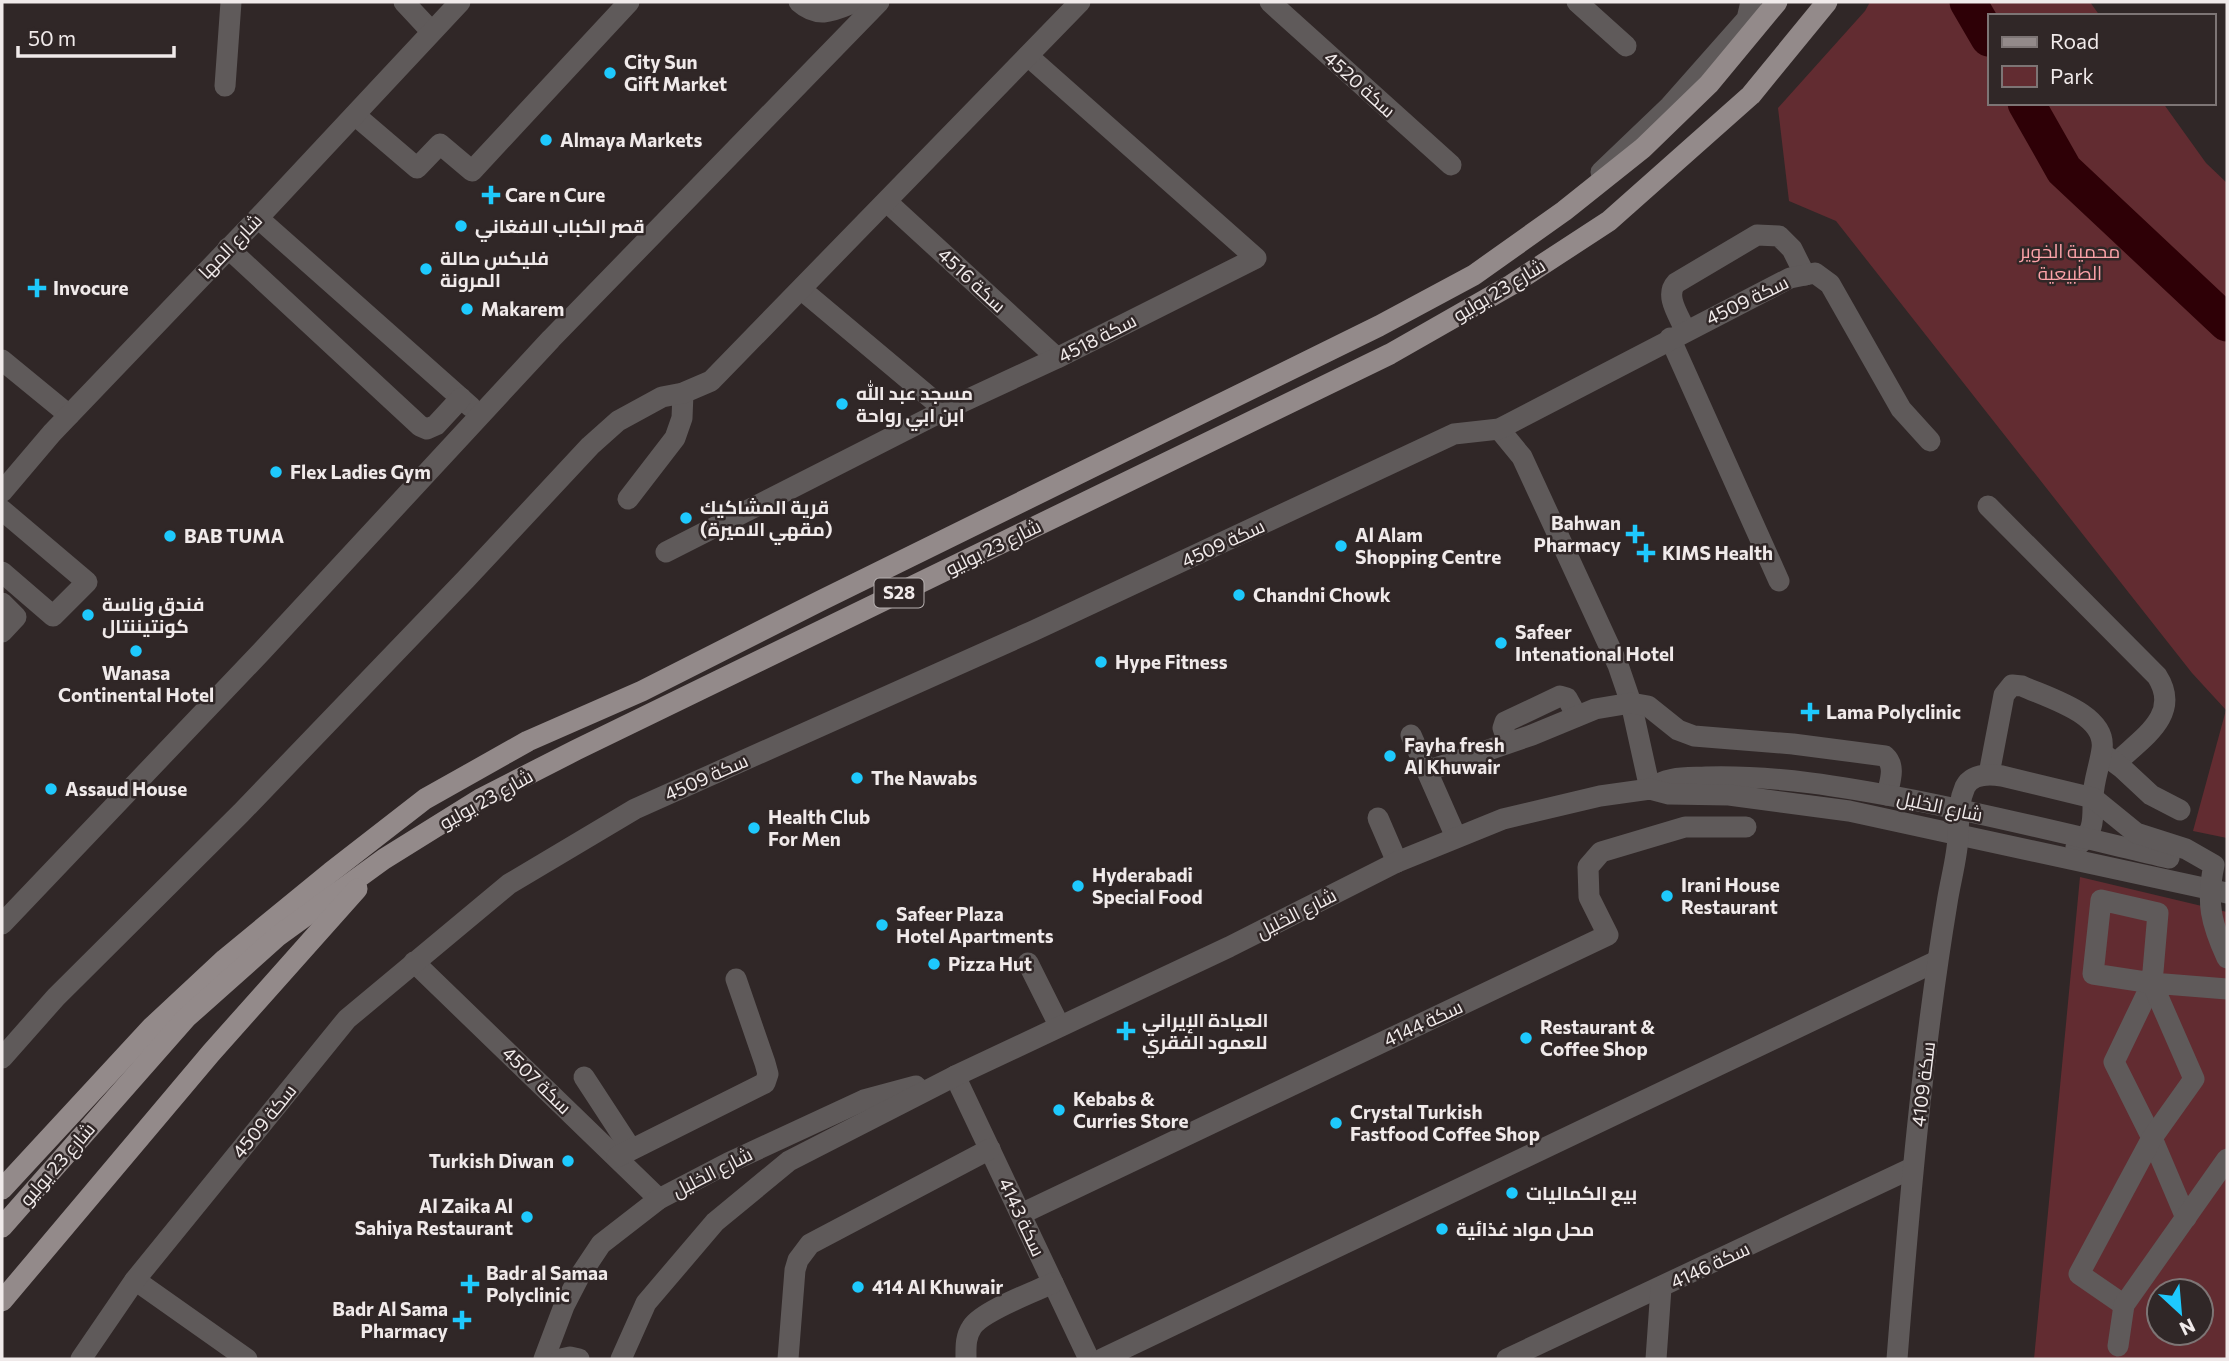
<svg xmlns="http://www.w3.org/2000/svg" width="2229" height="1361" font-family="Commissioner,Cairo,sans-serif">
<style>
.green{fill:#622c31;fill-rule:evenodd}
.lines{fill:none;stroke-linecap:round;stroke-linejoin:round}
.river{stroke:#2e0006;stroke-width:37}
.minor{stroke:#5f5a5a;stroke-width:21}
.major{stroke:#938a8a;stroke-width:21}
.poi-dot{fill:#1ec9fd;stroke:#302727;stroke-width:2.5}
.labels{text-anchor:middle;stroke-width:5;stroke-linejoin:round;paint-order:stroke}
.shield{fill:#302727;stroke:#b6b0b0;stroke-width:2}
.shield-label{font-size:18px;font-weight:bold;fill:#f0eaea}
.poi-label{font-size:19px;font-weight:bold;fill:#f0eaea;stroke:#302727;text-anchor:start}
.street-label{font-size:19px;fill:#f0eaea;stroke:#302727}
.park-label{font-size:19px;fill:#fca3a9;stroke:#302727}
</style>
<rect width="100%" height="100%" fill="#302727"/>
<g class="green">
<path d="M1870,2H2090L2100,16H1989V103H2163L2206,163L2227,183V838L2193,831L2226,710L2192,673L1836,221L1789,201L1778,108L1865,11Z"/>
<path d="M2080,877L2227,912V1359H2034ZM2159,1291H2201V1333H2159Z"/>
</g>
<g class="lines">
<g class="river">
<path d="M1968,2L1989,38"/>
<path d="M2026,103L2064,170L2227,323"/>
</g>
<g class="minor">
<path d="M404,2L431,31"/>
<path d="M799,2C818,19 833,11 855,2"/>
<path d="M1270,2L1451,165"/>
<path d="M1577,2L1626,46"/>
<path d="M225,86L231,2"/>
<path d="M355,115L417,168L440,144L472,171L629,2"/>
<path d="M1601,172L1670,106L1747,19L1751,2"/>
<path d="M887,202L1057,358"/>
<path d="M258,218L471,407"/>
<path d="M228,248L420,426L427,429L436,425L461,398"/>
<path d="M802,290L945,410"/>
<path d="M1685,330C1680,317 1664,296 1676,283L1757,235L1779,236L1792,249L1805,275"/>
<path d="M1670,338L1779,581"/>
<path d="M2,360L69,415"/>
<path d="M1499,429L1522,457L1618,665L1631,703L1650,789"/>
<path d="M2,492L52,433L258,218L460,2"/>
<path d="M628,499L675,438L682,418L683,393"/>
<path d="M1988,506L2157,676C2182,715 2142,738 2116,763"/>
<path d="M2,510L87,582L53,616L2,572"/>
<path d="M666,552L945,410L1057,358L1256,258L1028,56"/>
<path d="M2,603L16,617L2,632"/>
<path d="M1411,735L1456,837"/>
<path d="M1508,742L1503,728L1505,722L1560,696L1567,698L1577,716"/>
<path d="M2106,756L2122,768L2151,795L2180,810"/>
<path d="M1427,771L1532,735L1595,709L1631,703L1648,706L1678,730L1694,736L1793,744L1885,756C1896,766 1890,781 1887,795"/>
<path d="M1989,774L2004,695L2012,685L2022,686C2048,698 2107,714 2102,749C2100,765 2093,782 2093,798C2093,820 2095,832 2076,847"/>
<path d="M1650,789C1667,776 1686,778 1706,777C1776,775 1845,787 1913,800C1999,817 2084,838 2169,858"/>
<path d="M1378,818L1397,862"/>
<path d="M2,924L262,651L551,339L879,2"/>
<path d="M414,962L659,1199"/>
<path d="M1028,963L1059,1025"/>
<path d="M2152,983L2114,1062L2152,1138L2186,1218"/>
<path d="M2,1058L56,997L241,813L466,579L590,446L618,421L662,397L683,393L711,381L1080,2"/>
<path d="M955,1076L1089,1359"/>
<path d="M584,1077L631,1149"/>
<path d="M617,1157L765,1083L768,1074L765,1063L736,979"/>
<path d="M1021,1214L1608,935L1589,897L1588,867L1601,852L1685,827H1746"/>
<path d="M135,1280L247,1359"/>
<path d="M2124,1305L2079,1274L2152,1138L2194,1079L2152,983L2158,913L2101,900L2093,974L2152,983L2227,989"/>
<path d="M2118,1346L2124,1305L2227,1159"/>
<path d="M81,1359L135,1280L347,1019L509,884L635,809L1033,631L1454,434L1499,429L1790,278L1815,273L1830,284L1901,409L1930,441"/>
<path d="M544,1359L564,1306L579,1277L601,1244L659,1199L728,1163L864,1100L916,1086"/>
<path d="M561,1359L570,1357L579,1359"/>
<path d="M621,1359L646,1303L715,1222L789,1161L955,1076L1229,947L1397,862L1503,819L1600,796L1650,789L1669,794L1729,795L1849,811L2227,893"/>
<path d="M788,1359L795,1270L798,1260L810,1244L990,1149"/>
<path d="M966,1359C966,1348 965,1337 972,1327C982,1311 1034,1292 1053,1283"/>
<path d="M1102,1359L1937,961"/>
<path d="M1507,1359L1912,1168"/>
<path d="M1656,1359L1661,1288"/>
<path d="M1897,1359C1909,1207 1922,1054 1947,903C1950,882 1958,855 1958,835C1959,818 1958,803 1965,787C1972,773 1989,774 2002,776L2093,798L2136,833L2186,849L2214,865C2206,903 2211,923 2227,958"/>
</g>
<g class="major">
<path d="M2,1189L152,1027L225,959L331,872L425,799L528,741L642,691L822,600L1379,326L1474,275L1564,211L1643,148L1709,84L1777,2"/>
<path d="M2,1227L186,1018L278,936L384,859L482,798L576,750L1390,354L1511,285L1609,221L1751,95L1827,2"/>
<path d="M2,1301L211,1053L357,889"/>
</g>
</g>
<g class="poi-dot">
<circle cx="610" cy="73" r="7"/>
<circle cx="546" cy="140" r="7"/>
<path d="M487.5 184.5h7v7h7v7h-7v7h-7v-7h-7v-7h7z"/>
<circle cx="461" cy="226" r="7"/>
<circle cx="426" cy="269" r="7"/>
<path d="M33.5 277.5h7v7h7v7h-7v7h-7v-7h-7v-7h7z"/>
<circle cx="467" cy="309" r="7"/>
<circle cx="842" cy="404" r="7"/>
<circle cx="276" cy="472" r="7"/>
<circle cx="686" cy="518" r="7"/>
<path d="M1631.5 523.5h7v7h7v7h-7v7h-7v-7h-7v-7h7z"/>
<circle cx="170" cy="536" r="7"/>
<circle cx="1341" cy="546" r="7"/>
<path d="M1642.5 542.5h7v7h7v7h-7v7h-7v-7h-7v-7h7z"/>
<circle cx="1239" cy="595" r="7"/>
<circle cx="88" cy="615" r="7"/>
<circle cx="1501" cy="643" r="7"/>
<circle cx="136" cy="651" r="7"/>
<circle cx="1101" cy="662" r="7"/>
<path d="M1806.5 701.5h7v7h7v7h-7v7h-7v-7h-7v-7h7z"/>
<circle cx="1390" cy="756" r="7"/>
<circle cx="857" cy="778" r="7"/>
<circle cx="51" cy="789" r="7"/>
<circle cx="754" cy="828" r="7"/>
<circle cx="1078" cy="886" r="7"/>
<circle cx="1667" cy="896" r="7"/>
<circle cx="882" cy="925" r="7"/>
<circle cx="934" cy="964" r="7"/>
<path d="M1122.5 1020.5h7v7h7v7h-7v7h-7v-7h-7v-7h7z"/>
<circle cx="1526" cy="1038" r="7"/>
<circle cx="1059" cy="1110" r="7"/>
<circle cx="1336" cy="1123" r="7"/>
<circle cx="568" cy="1161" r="7"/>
<circle cx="1512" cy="1193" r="7"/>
<circle cx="527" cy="1217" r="7"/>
<circle cx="1442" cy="1229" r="7"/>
<path d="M466.5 1273.5h7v7h7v7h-7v7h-7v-7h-7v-7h7z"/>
<circle cx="858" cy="1287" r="7"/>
<path d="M458.5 1309.5h7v7h7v7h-7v7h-7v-7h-7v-7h7z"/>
</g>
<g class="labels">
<rect class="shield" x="874.5" y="578.5" width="49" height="29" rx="5"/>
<g class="shield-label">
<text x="899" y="599">S28</text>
</g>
<g class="poi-label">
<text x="624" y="69">City Sun<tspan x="624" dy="22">Gift Market</tspan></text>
<text x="560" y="147">Almaya Markets</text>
<text x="505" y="202">Care n Cure</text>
<text x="475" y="233">قصر الكباب الافغاني</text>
<text x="440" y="265">فليكس صالة<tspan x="440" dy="22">المرونة</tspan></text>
<text x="53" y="295">Invocure</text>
<text x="481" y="316">Makarem</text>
<text x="856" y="400">مسجد عبد الله<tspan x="856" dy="22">ابن ابي رواحة</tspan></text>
<text x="290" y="479">Flex Ladies Gym</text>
<text x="700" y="514">قرية المشاكيك<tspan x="700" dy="22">(مقهي الاميرة)</tspan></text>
<text x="1621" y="530" text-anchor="end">Bahwan<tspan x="1621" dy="22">Pharmacy</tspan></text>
<text x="1355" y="542">Al Alam<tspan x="1355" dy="22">Shopping Centre</tspan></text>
<text x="184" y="543">BAB TUMA</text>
<text x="1662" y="560">KIMS Health</text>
<text x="1253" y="602">Chandni Chowk</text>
<text x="102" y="611">فندق وناسة<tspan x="102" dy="22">كونتيننتال</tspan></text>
<text x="1515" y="639">Safeer<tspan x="1515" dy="22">Intenational Hotel</tspan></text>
<text x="1115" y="669">Hype Fitness</text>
<text x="136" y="680" text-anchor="middle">Wanasa<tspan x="136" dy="22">Continental Hotel</tspan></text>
<text x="1826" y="719">Lama Polyclinic</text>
<text x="1404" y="752">Fayha fresh<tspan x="1404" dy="22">Al Khuwair</tspan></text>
<text x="871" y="785">The Nawabs</text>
<text x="65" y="796">Assaud House</text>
<text x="768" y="824">Health Club<tspan x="768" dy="22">For Men</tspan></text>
<text x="1092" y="882">Hyderabadi<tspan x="1092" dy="22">Special Food</tspan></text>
<text x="1681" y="892">Irani House<tspan x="1681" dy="22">Restaurant</tspan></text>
<text x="896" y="921">Safeer Plaza<tspan x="896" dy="22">Hotel Apartments</tspan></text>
<text x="948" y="971">Pizza Hut</text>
<text x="1142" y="1027">العيادة الإيراني<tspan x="1142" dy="22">للعمود الفقري</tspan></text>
<text x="1540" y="1034">Restaurant &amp;<tspan x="1540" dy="22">Coffee Shop</tspan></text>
<text x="1073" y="1106">Kebabs &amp;<tspan x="1073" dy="22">Curries Store</tspan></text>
<text x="1350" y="1119">Crystal Turkish<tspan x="1350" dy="22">Fastfood Coffee Shop</tspan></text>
<text x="554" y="1168" text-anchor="end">Turkish Diwan</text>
<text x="1526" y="1200">بيع الكماليات</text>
<text x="513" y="1213" text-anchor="end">Al Zaika Al<tspan x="513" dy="22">Sahiya Restaurant</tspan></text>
<text x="1456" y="1236">محل مواد غذائية</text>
<text x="486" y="1280">Badr al Samaa<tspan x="486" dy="22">Polyclinic</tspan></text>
<text x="872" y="1294">414 Al Khuwair</text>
<text x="448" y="1316" text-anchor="end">Badr Al Sama<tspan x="448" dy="22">Pharmacy</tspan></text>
</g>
<g class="street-label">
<text transform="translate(1360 84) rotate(42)" y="7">سكة 4520</text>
<text transform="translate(230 246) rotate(-46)" y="7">شارع المها</text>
<text transform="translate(972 280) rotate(43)" y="7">سكة 4516</text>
<text transform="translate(1499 290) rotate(-31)" y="7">شارع 23 يوليو</text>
<text transform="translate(1747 300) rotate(-26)" y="7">سكة 4509</text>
<text transform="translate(1097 338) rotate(-27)" y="7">سكة 4518</text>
<text transform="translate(1223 543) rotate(-25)" y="7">سكة 4509</text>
<text transform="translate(993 547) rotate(-26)" y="7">شارع 23 يوليو</text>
<text transform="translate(706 777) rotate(-24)" y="7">سكة 4509</text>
<text transform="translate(486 799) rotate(-29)" y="7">شارع 23 يوليو</text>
<text transform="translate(1940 806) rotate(12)" y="7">شارع الخليل</text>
<text transform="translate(1296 913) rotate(-27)" y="7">شارع الخليل</text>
<text transform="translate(1423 1023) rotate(-25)" y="7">سكة 4144</text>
<text transform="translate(537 1080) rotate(44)" y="7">سكة 4507</text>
<text transform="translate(1923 1084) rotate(-83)" y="7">سكة 4109</text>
<text transform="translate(264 1121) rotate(-51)" y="7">سكة 4509</text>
<text transform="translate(57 1164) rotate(-49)" y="7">شارع 23 يوليو</text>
<text transform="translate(712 1172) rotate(-27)" y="7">شارع الخليل</text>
<text transform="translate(1022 1217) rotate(65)" y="7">سكة 4143</text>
<text transform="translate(1710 1265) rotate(-25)" y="7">سكة 4146</text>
</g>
<g class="park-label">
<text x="2070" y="258">محمية الخوير<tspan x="2070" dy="22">الطبيعية</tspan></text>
</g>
</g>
<rect width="2229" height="1361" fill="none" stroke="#f0eaea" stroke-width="7"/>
<rect x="1988" y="14" width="228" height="91" fill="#302727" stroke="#7d7575" stroke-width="2"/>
<rect x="2002" y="37" width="35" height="10" fill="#938a8a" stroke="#7d7575" stroke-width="2"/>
<text x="2050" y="49" font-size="21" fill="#f0eaea">Road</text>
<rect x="2002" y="66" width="35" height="21" fill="#622c31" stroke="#7d7575" stroke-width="2"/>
<text x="2050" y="84" font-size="21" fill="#f0eaea">Park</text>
<g transform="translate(2180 1312) rotate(154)"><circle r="33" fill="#302727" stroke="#7d7575" stroke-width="2"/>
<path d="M0-5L12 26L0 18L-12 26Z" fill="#1ec9fd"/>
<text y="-10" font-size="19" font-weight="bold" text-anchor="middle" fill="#f0eaea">N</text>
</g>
<path d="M18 46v10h156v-10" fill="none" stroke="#f0eaea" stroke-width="3.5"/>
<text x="28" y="46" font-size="21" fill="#f0eaea" stroke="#302727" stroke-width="5" paint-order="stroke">50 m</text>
</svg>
